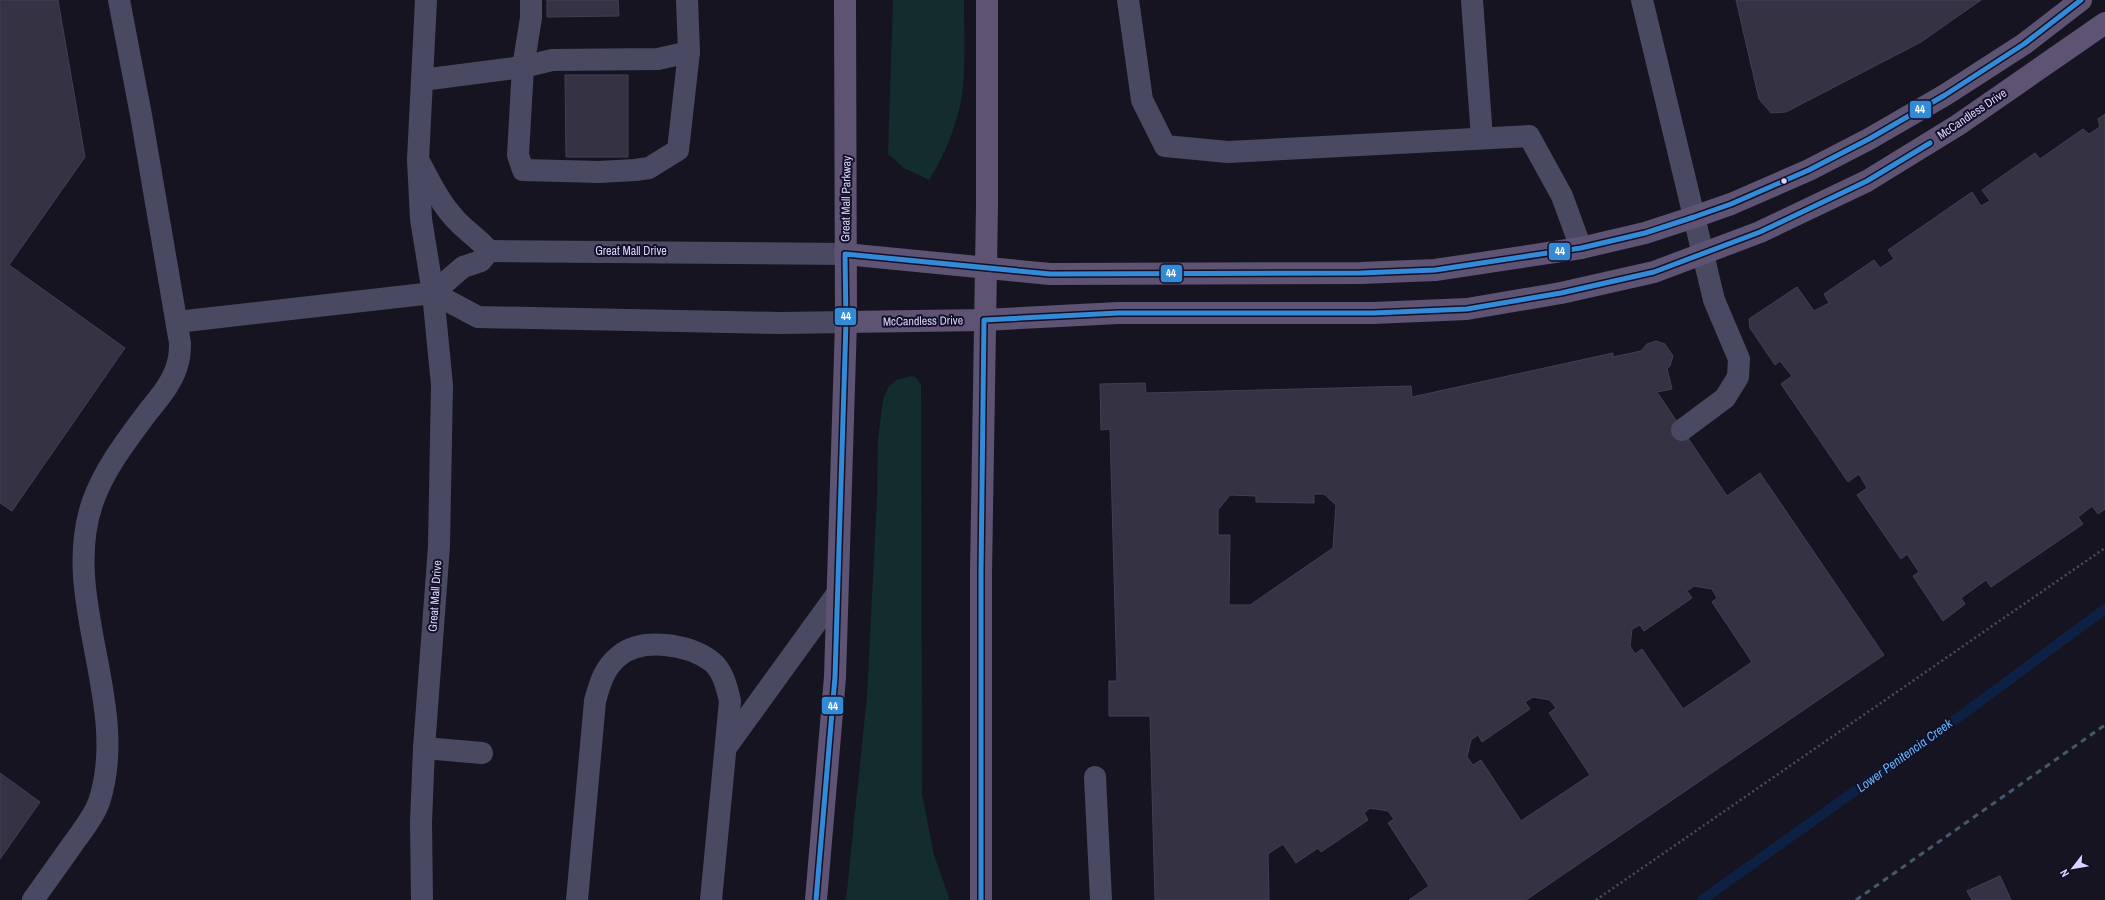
<svg xmlns="http://www.w3.org/2000/svg" width="2105" height="900" font-family="'Archivo Narrow',sans-serif">
<style>
.green{fill:#132c2d}
.lines{fill:none;stroke-linecap:round;stroke-linejoin:round}
.stream{stroke:#0d2144;stroke-width:10}
.building{fill:#343243;stroke:#433f54;fill-rule:evenodd}
.path{stroke:#44505f;stroke-width:2.5;stroke-dasharray:2 3;stroke-linecap:butt}
.minor{stroke:#4a4962;stroke-width:22}
.major{stroke:#5e5373;stroke-width:22}
.rail{stroke:#43596b;stroke-width:3;stroke-dasharray:6 5;stroke-linecap:butt}
.bus-1-casing{stroke:#130f26;stroke-width:8}
.bus-1{stroke:#338bd7;stroke-width:5}
.bus-dot{fill:#d9d4ff;stroke:#130f26;stroke-width:1.5}
.labels{text-anchor:middle;stroke-width:4;stroke-linejoin:round;paint-order:stroke}
.street-label{font-size:12px;fill:#d9d4ff;stroke:#130f26}
.water-label{font-size:13px;font-style:italic;fill:#62b6ff;stroke:#130f26}
.line-badge{stroke:#130f26;stroke-width:1.5}
.badge-label{font-size:11px;text-anchor:middle;font-weight:bold;fill:#fff}
</style>
<rect width="100%" height="100%" fill="#161421"/>
<g class="green">
<path d="M893,0H964C964,29 966,67 962,95C957,125 945,155 929,180L904,168L888,154Z"/>
<path d="M911,376L916,377L921,385L922,794L934,855L950,900H846L867,696L877,497L878,440L883,399L888,388L896,380Z"/>
</g>
<g class="lines">
<path class="stream" d="M1702,900L1963,714L2105,609"/>
</g>
<g class="building">
<path d="M0,0H58L85,157L9,265L125,348L12,511L0,503Z"/>
<path d="M547,0H618L619,16L547,17Z"/>
<path d="M1736,0H1981L1921,42L1786,112L1771,113L1759,99Z"/>
<path d="M565,75H628V157H566Z"/>
<path d="M2105,114V509L2098,514L2092,506L2078,517L2083,524L1991,587L1986,580L1961,598L1965,604L1943,621L1913,576L1919,572L1907,554L1901,559L1857,495L1867,488L1859,474L1848,482L1781,384L1792,376L1780,361L1775,365L1750,328L1749,319L1797,287L1814,311L1829,303L1824,294L1874,260L1880,268L1894,259L1888,250L1972,192L1981,206L1990,201L1982,190L2035,153L2040,159L2083,129L2089,134L2100,127L2098,119Z"/>
<path d="M1656,341L1665,344L1673,356L1670,366L1667,369L1672,389L1657,392L1727,496L1760,473L1884,655L1526,900H1409L1429,886L1388,823L1394,819L1388,811L1370,808L1364,813L1368,820L1321,852L1318,848L1296,863L1283,844L1268,854L1269,900H1155L1150,716H1109V681H1117L1110,429L1101,430L1100,384L1145,383L1146,393L1411,386L1412,397L1613,353V357L1641,351L1647,344ZM1314,494H1324L1336,505L1333,548L1250,605H1229L1230,535H1218V510L1230,495L1256,496V502L1314,503ZM1694,586L1712,589L1717,598L1712,602L1752,662L1683,709L1642,649L1635,654L1630,646L1632,629L1640,625L1644,631L1692,598L1687,591ZM1533,697L1550,700L1556,708L1549,713L1590,775L1521,821L1481,760L1473,765L1467,757L1471,740L1478,735L1482,742L1530,709L1525,702Z"/>
<path d="M0,773L40,802L0,859Z"/>
<path d="M2000,876L2011,900H1972L1967,891Z"/>
</g>
<g class="lines">
<path class="path" d="M1596,900L2105,548"/>
<g class="minor">
<path d="M531,0V18L523,67L518,155L523,170L599,172L635,170L649,168L678,150L689,52"/>
<path d="M1128,0L1142,100L1165,146L1228,152L1529,136L1562,196L1581,248"/>
<path d="M1472,0L1482,138"/>
<path d="M1642,0L1714,300L1739,359L1738,377L1725,398L1682,430"/>
<path d="M422,80L523,67L552,60L658,59L689,52L687,0"/>
<path d="M421,165C432,186 442,206 459,223C469,233 480,240 489,251"/>
<path d="M489,251L845,254"/>
<path d="M433,293L478,317L781,323L846,322"/>
<path d="M433,293L463,267L481,261L489,251"/>
<path d="M177,322L433,293"/>
<path d="M727,746L837,594"/>
<path d="M424,748L482,753"/>
<path d="M1095,777L1101,900"/>
<path d="M33,900C45,883 58,865 70,848C80,833 93,819 99,802C131,704 60,600 92,504C103,471 126,441 147,413C159,398 174,381 178,362C180,356 180,349 180,343L141,115L119,0"/>
<path d="M422,900L421,822L424,748L439,546L442,385L433,293L421,219L418,160L426,0"/>
<path d="M577,900L595,701C600,683 604,668 619,656C642,637 688,644 711,661C723,670 727,688 730,701L711,900"/>
</g>
<g class="major">
<path d="M845,254L1050,274L1361,273L1435,270L1581,248L1645,233L1694,217L1731,204L1809,170L1869,139L1945,95L2024,44L2081,0"/>
<path d="M846,322L984,320L1118,313H1373L1467,309L1561,293L1654,272L1760,232L1867,181L1958,125L2105,23"/>
<path d="M816,900L835,677L846,322L845,0"/>
<path d="M981,900V572L987,206V0"/>
</g>
<path class="rail" d="M1856,900L2105,725"/>
<defs>
<g id="bus-1">
<path d="M816,900L835,677L846,322L845,254L1050,274L1361,273L1435,270L1581,248L1645,233L1694,217L1731,204L1809,170L1869,139L1945,95L2024,44L2081,0"/>
<path d="M981,900V572L984,320L1118,313H1373L1467,309L1561,293L1654,272L1760,232L1867,181L1930,143"/>
</g>
</defs>
<use href="#bus-1" class="bus-1-casing"/>
<use href="#bus-1" class="bus-1"/>
</g>
<circle class="bus-dot" cx="1784" cy="181" r="3.5"/>
<g class="labels">
<g class="street-label">
<text transform="translate(1972 114) rotate(-34)" y="4">McCandless Drive</text>
<text transform="translate(846 199) rotate(-89)" y="4">Great Mall Parkway</text>
<text x="631" y="255">Great Mall Drive</text>
<text transform="translate(923 321) rotate(-1)" y="4">McCandless Drive</text>
<text transform="translate(435 596) rotate(-86)" y="4">Great Mall Drive</text>
</g>
<g class="water-label">
<text transform="translate(1904 755) rotate(-36)" y="5">Lower Penitencia Creek</text>
</g>
</g>
<g class="line-badge">
<rect x="1909" y="100" width="23" height="19" rx="4" fill="#338bd7"/>
<rect x="1548" y="242" width="23" height="19" rx="4" fill="#338bd7"/>
<rect x="1160" y="264" width="23" height="19" rx="4" fill="#338bd7"/>
<rect x="834" y="307" width="23" height="19" rx="4" fill="#338bd7"/>
<rect x="821" y="696" width="23" height="19" rx="4" fill="#338bd7"/>
</g>
<g class="badge-label">
<text x="1920" y="113">44</text>
<text x="1560" y="255">44</text>
<text x="1171" y="277">44</text>
<text x="846" y="320">44</text>
<text x="833" y="710">44</text>
</g>
<g transform="translate(2073 868) rotate(239)" stroke="#130f26" stroke-width="3" paint-order="stroke">
<path d="M0-3L7 15L0 10L-7 15Z" fill="#d9d4ff"/>
<text y="-6" font-size="11" font-weight="bold" text-anchor="middle" fill="#d9d4ff">N</text>
</g>
</svg>
